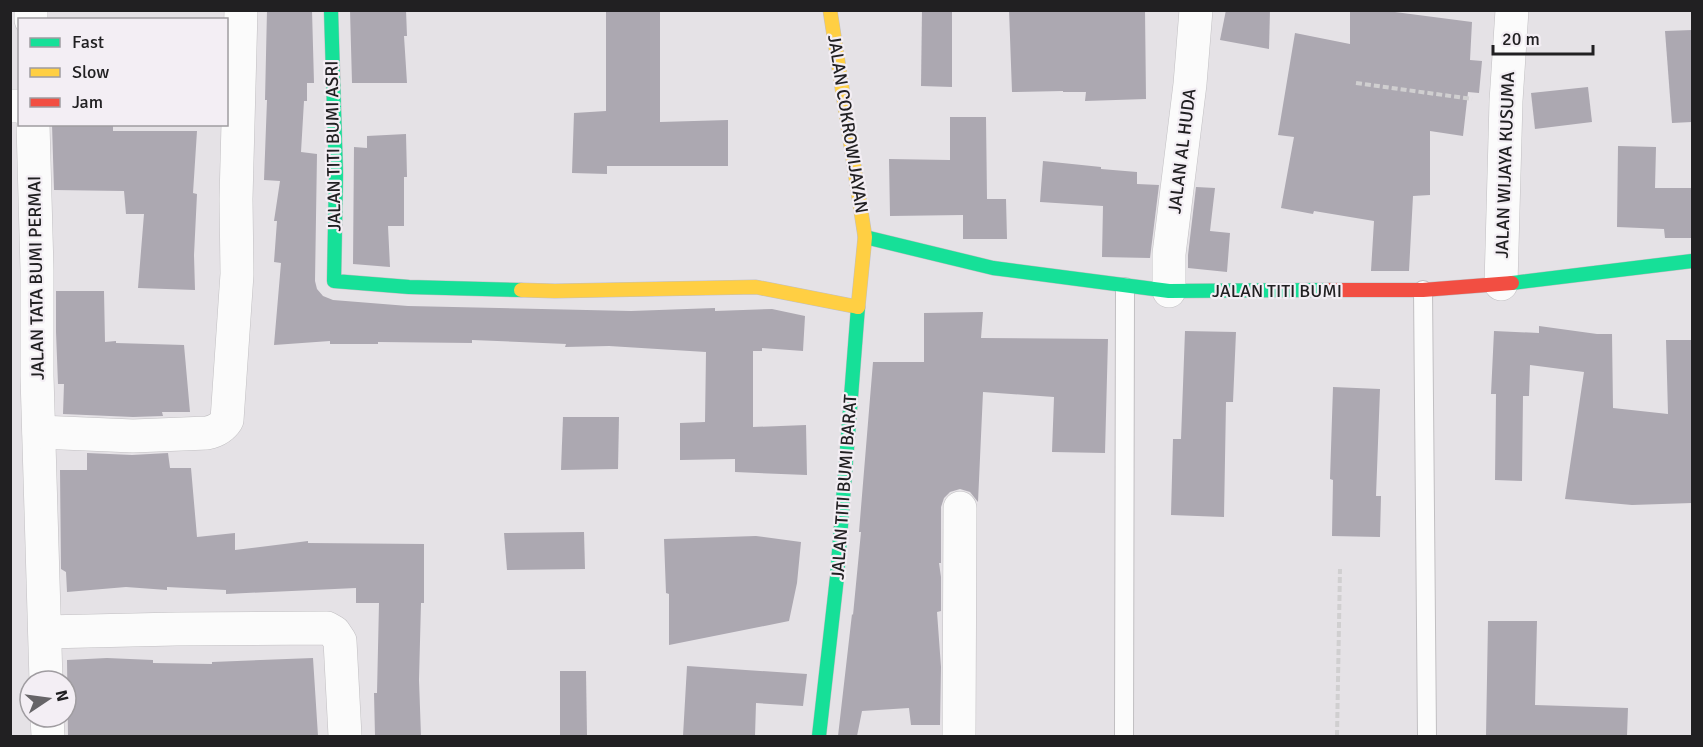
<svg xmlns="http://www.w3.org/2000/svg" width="1703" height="747" font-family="Signika,sans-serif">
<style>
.building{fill:#aca8b1}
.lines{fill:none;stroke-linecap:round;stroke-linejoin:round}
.lane-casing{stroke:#c1bfc2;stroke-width:20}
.street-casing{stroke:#c1bfc2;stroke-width:34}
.fast-casing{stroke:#c1bfc2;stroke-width:15}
.slow-casing{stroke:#c1bfc2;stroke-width:15}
.jam-casing{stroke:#c1bfc2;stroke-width:15}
.path{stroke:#d0cfd0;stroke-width:4;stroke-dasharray:6 3;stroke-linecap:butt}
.lane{stroke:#fbfbfb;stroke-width:18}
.street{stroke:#fbfbfb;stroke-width:33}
.fast{stroke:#16e098;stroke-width:14}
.slow{stroke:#ffcf43;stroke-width:14}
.jam{stroke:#f24e42;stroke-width:14}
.labels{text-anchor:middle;stroke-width:4.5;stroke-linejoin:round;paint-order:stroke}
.street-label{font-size:18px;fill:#212022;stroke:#f3eef4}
</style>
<rect width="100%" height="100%" fill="#e5e2e6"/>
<g class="building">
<path d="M267,10H312L314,83H307V101H304L301,152L317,154L315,281L317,289L323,296L333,300L408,306L631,311L715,308V311L772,309L805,316L803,351L762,348V351H753V427L806,425L807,475L735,472V459L680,460V423L705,422L706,352L609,346L565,347L566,344L472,340V343L378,342V344H330V341L274,345L281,263L274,262L277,221H274L280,181L264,180L267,100H265Z"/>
<path d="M350,10H406L407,36H404L407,83H352Z"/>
<path d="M606,10H660V122L728,120V166H607V174L572,173L574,113L606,111Z"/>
<path d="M922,10H952V87L921,86Z"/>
<path d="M1009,10H1145L1146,99L1085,101L1086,92H1063V91L1012,92Z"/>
<path d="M1226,10H1270L1269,49L1220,40Z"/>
<path d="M1350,10H1395V12L1472,22L1470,60L1482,61L1479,93L1468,92L1463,136L1430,131V195L1413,196L1409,271H1371L1374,221L1314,211L1313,214L1281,208L1294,137L1278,135L1295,33L1350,44Z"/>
<path d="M1692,30V122L1672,123L1665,31Z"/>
<path d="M1588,87L1592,122L1535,129L1531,93Z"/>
<path d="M950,117H986L987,199H1006L1007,239H963V215L890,216L889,159L950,160Z"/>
<path d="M52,124H113V131H197L193,193L197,194L194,255L195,290L138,288L144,214H126L124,191L54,190Z"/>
<path d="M406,134L407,177H404V226H388L390,267L353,264L354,147L367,148V136Z"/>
<path d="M1618,146L1656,147L1655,188H1692V238H1665L1664,229L1617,227Z"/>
<path d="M1043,161L1101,167V169L1137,172V184L1159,185L1150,258L1102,257L1103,206L1040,202Z"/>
<path d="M1196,187L1215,188L1210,231L1230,233L1227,272L1188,268V255Z"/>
<path d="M56,291H104L105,342L116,341V343L184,345L190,412H162L163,416L133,417L63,414L64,384H58L56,332Z"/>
<path d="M983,312L981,338L1108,339L1105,453L1052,452L1054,397L983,392L978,502L970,492L960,489L950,492L944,498L941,507V563H939L941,577V611L937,612L941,667L940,725H911L909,708L862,711L857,736H838L852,614L853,615L861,532H859L873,362H924V313Z"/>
<path d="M1539,326L1597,334H1612L1613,408L1668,414L1666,340H1692V503L1632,505L1565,499L1584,372L1530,365L1529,396H1523L1522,481L1495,480L1496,394H1491L1494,331L1539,333Z"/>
<path d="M1185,331L1236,332L1233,402H1226L1224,517L1171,515L1173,439H1181Z"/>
<path d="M1333,387L1380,389L1376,496H1381L1380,537L1332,536L1333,480L1330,479Z"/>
<path d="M563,417H619L618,469L561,470Z"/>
<path d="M87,453L132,455L168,453L170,468H191L197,537L235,533V550L308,541V543L424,544V603H421L419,680L421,736H375L374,693H377L379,603H356V588L226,594V590L167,587V590L126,587L67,592L66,572L61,569L60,470H87Z"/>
<path d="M584,532L585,569L507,570L504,533Z"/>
<path d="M756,536L801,542L797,583L789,621L669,645V594L666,593L664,539Z"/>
<path d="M1488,621H1537L1535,705L1628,708L1627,736H1486Z"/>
<path d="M107,658L153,660V663L212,664V662L313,658L318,736H68L67,660Z"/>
<path d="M687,666L807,674L803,706L756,703L755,736H683Z"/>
<path d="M560,671H586L587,736H560Z"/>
</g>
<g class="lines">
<defs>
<g id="lane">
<path d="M1423,290L1427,736"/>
<path d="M1124,736L1125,287"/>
</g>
<g id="street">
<path d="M31,10V20"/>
<path d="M10,106H20"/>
<path d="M33,124L37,270V376L46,681"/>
<path d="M1501,284L1506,101L1512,10"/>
<path d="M1169,291V254L1190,84L1196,10"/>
<path d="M39,432L133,436L207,433C216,431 222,428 227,420L237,274L236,199L241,10"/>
<path d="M45,632L176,629L327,628L334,632L340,641L345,736"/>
<path d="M47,717L48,736"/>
<path d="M959,736L960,508"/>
</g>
<g id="fast">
<path d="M331,10L336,174L334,281L409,287L521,290"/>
<path d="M865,237L993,268L1169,291L1330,290"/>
<path d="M1512,283L1692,261"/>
<path d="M819,736L837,577L858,307"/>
</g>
<g id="slow">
<path d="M830,10L865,237L858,307"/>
<path d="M521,290L555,291L756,287L858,307"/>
</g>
<path id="jam" d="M1330,290H1423L1512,283"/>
</defs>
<use href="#lane" class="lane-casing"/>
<use href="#street" class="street-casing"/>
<use href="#fast" class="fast-casing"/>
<use href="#slow" class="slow-casing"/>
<use href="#jam" class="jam-casing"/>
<g class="path">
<path d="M1356,83L1472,99"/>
<path d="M1337,736L1340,569"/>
</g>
<use href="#lane" class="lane"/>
<use href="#street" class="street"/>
<use href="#fast" class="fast"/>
<use href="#slow" class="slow"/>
<use href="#jam" class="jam"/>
</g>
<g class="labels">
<g class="street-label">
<text transform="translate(848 124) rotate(81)" y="6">JALAN COKROWIJAYAN</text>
<text transform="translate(333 146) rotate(-91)" y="6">JALAN TITI BUMI ASRI</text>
<text transform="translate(1182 151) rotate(-83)" y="6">JALAN AL HUDA</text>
<text transform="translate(1505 165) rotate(-88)" y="6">JALAN WIJAYA KUSUMA</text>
<text transform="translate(36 278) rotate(-91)" y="6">JALAN TATA BUMI PERMAI</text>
<text x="1277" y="297">JALAN TITI BUMI</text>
<text transform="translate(844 487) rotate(-86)" y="6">JALAN TITI BUMI BARAT</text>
</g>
</g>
<rect width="1703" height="747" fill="none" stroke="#212022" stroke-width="24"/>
<rect x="18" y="18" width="210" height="108" fill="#f3eef4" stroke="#9f9ca0" stroke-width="1.5"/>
<rect x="30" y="38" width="30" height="9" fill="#16e098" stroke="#9f9ca0" stroke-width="1.5"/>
<text x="72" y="48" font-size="18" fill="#212022">Fast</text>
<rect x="30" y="68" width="30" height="9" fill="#ffcf43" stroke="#9f9ca0" stroke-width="1.5"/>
<text x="72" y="78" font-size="18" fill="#212022">Slow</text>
<rect x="30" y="98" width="30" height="9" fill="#f24e42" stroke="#9f9ca0" stroke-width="1.5"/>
<text x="72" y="108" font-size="18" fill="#212022">Jam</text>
<g transform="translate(48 699) rotate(77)"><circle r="28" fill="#f3eef4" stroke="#9f9ca0" stroke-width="1.5"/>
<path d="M0-4.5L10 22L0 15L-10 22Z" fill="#666467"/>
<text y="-9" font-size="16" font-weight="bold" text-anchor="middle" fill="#212022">N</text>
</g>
<path d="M1493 45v9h100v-9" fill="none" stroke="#212022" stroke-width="3"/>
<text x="1502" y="45" font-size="18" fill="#212022" stroke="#f3eef4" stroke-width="4.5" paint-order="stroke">20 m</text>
</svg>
